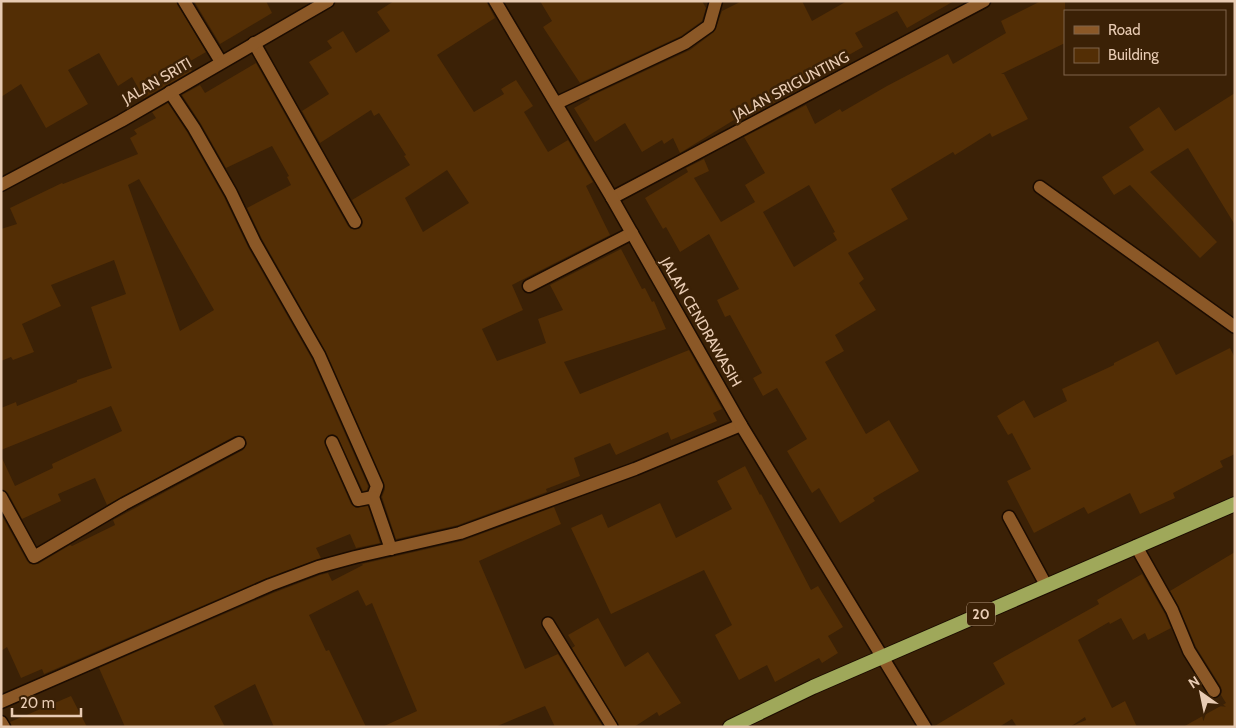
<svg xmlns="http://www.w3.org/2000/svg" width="1236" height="728" font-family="Cabin,sans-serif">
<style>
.building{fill:#532e05;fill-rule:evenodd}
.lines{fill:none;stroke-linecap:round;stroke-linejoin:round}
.service-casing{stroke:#1c0c01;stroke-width:14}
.minor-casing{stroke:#1c0c01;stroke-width:15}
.tertiary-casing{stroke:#1c0c01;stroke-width:15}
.trunk-casing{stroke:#1c0c01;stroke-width:16}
.service{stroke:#8b5827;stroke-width:11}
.minor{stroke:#8b5827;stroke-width:12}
.tertiary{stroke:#8b5827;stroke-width:12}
.trunk{stroke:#9fa85a;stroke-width:14}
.labels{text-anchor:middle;stroke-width:5;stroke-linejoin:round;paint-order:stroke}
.shield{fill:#3b2106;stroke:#b4987f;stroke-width:1}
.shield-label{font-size:14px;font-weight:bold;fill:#e8cbb3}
.street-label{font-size:15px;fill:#e8cbb3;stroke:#3b2106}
</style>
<rect width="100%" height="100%" fill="#3b2106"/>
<g class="building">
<path d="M1,1H176L206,52L187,63L192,71L144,98L132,77L118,86L99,53L68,70L88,104L46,128L21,84L1,97Z"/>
<path d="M194,1H266L272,13L220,44Z"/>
<path d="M394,1H486L495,18L437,55L474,112L504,94L501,89L516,80L533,106L524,112L548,152L568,140L593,182L586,186L610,235L512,285L523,310L482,329L497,361L546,343L538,319L563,310L550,285L621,249L642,289L645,288L652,302L654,301L666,329L564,362L580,394L689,350L722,409L713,413L717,421L671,440L668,432L616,455L610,443L574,458L580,476L546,489L547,492L458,525L396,539L382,497L385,489L384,483L326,352L262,239L247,208L291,185L287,177L289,176L272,146L226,168L201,124L182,95L200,85L205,93L256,63L348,226L351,229H359L362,226L363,222L352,200L410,165L404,156L406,155L379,113L374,116L371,110L320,143L302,111L329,94L309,62L332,48L327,41L343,31L356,53L390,31L377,12ZM447,170L469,203L423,232L405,198Z"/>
<path d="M540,1H702L706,8L702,21L681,36L580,83L543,27L552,21Z"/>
<path d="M742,1H802L812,21L847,1H954L907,28L897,11L855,33L863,47L838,61L839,64L798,87L799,90L736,123L734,120L680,153L673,138L664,144L662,140L642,152L625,123L595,142L574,108L590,99L589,97L690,50L714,32L722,11Z"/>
<path d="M1041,1H1065V43L1001,74H1004L1028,119L992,137L990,133L955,155L953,152L891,189L908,219L848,253L864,279L859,283L876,310L835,335L844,351L825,362L866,434L889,420L919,471L873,498L875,501L840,523L819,488L812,493L787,451L807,439L777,388L763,396L753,378L762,373L730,315L725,317L717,300L739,289L709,234L680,252L666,227L663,229L645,198L688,172L686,168L704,159L709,171L694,178L721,222L755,202L745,185L765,173L744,137L806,105L815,124L840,109L842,112L887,86L948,54L953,64L1006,33L1001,21ZM809,185L835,232L833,233L837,240L794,267L763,212Z"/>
<path d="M1235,93V225L1188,148L1150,172L1217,242L1200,258L1130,185L1114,195L1102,177L1144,150L1129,127L1159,107L1175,131Z"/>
<path d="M168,103L187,132L224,197L248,247L312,359L368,486L367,490L363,491L337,436L333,434L328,435L324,441L325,445L351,504L356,508L368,506L380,543L356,548L350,534L316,548L321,558L267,578L44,674L42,669L21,678L7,647L1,651V514L27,561L30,564H38L70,545L72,546L115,525L113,520L243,450L247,444L244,436H235L107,505L95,478L58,494L61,501L22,519L8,493L1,489V456L15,486L53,468L52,464L122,431L111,406L1,450V408L16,402L17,406L77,382V380L112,368L91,307L126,294L114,260L51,285L61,306L22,324L34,352L13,360L11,357L1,361V229L17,224L10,208L62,183L63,184L138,154L130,138L137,134L134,130L156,118L152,112ZM139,179L214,310L180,331L128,185Z"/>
<path d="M1158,341L1176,375L1230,348L1235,358V454L1220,461L1223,467L1173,493L1175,498L1140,514L1130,493L1088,514L1084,507L1034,533L1007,481L1031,469L1012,433L1008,435L997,416L1024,400L1034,418L1067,401L1062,389L1114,365V363Z"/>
<path d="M745,466L760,495L761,494L811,590L818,586L843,627L828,636L838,653L822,663L819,658L775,682L767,665L739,680L715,635L732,625L704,570L611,614L571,528L602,514L608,528L660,503L676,538L732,509L717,481Z"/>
<path d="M554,507L561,524L479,561L525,669L558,654L603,727H555L545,706L495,727H382L417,711L372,603L366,606L358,590L309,615L326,651L329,650L366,727H274L255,684L214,706L225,727H125L99,668L273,593L320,575L328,573L332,581L363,565L362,564L462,541Z"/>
<path d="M1235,552V727H1183L1226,703L1221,695L1222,691L1221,687L1196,647L1179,607L1170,591Z"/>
<path d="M1142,574L1165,614L1171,628L1148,640L1145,633L1133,640L1121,618L1110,624L1109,622L1078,640L1112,708L1125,701L1137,727H1070L1086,720L1085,717L1070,727H1017L1012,719L999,727H933L1005,684L993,663L1099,604L1097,600Z"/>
<path d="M598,618L625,667L648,652L681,703L659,716L657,712L634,727H619L572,648L575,646L568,635Z"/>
<path d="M71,696L87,727H12L10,722Z"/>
</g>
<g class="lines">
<defs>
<path id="service" d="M548,623L612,727"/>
<g id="minor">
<path d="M184,1L221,62"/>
<path d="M254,43L355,222"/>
<path d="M170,92L194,128L231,193L255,243L319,355L377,486L373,497"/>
<path d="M557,103L685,43L709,26L716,1"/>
<path d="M1040,187L1235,327"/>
<path d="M612,198L984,1"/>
<path d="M529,286L632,233"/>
<path d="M332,442L358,500L373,497L391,549"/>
<path d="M1,497L34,557L124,504L239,443"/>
<path d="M1009,517L1046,585"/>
<path d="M1136,546L1172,610L1189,651L1214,691"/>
<path d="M1,702L270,585L318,567L355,557L460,533L635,469L741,425"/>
<path d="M1,722L4,727"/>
</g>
<g id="tertiary">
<path d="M495,1L612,198L741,425L925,727"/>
<path d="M1,185L121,121L328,1"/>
</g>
<path id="trunk" d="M730,727L813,687L1235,504"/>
</defs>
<use href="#service" class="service-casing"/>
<use href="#minor" class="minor-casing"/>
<use href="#tertiary" class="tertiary-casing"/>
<use href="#trunk" class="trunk-casing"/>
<use href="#service" class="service"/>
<use href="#minor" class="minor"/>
<use href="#tertiary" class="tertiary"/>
<use href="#trunk" class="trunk"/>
</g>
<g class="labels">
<rect class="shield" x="967" y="602.5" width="28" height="23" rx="4"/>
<g class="shield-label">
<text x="981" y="619">20</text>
</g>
<g class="street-label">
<text transform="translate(157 81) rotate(-30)" y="5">JALAN SRITI</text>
<text transform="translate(791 86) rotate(-28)" y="5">JALAN SRIGUNTING</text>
<text transform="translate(701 322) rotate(60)" y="5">JALAN CENDRAWASIH</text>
</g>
</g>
<rect width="1236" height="728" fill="none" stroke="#e8cbb3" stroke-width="5"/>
<rect x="1064" y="10" width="162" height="65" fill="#3b2106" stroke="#80654b"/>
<rect x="1074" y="26" width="25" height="8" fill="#8b5827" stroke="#80654b"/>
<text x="1108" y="35" font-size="15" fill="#e8cbb3">Road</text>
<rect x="1074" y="48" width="25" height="15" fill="#532e05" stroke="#80654b"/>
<text x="1108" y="60" font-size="15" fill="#e8cbb3">Building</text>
<g transform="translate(1201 693) rotate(327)" stroke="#3b2106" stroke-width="4" paint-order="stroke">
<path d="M0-4L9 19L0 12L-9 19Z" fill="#e8cbb3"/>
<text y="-8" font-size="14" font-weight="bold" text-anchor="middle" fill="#e8cbb3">N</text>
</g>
<path d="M12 708v8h69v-8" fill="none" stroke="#e8cbb3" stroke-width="2.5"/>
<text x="20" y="708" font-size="15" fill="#e8cbb3" stroke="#3b2106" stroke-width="4" paint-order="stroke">20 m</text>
</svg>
